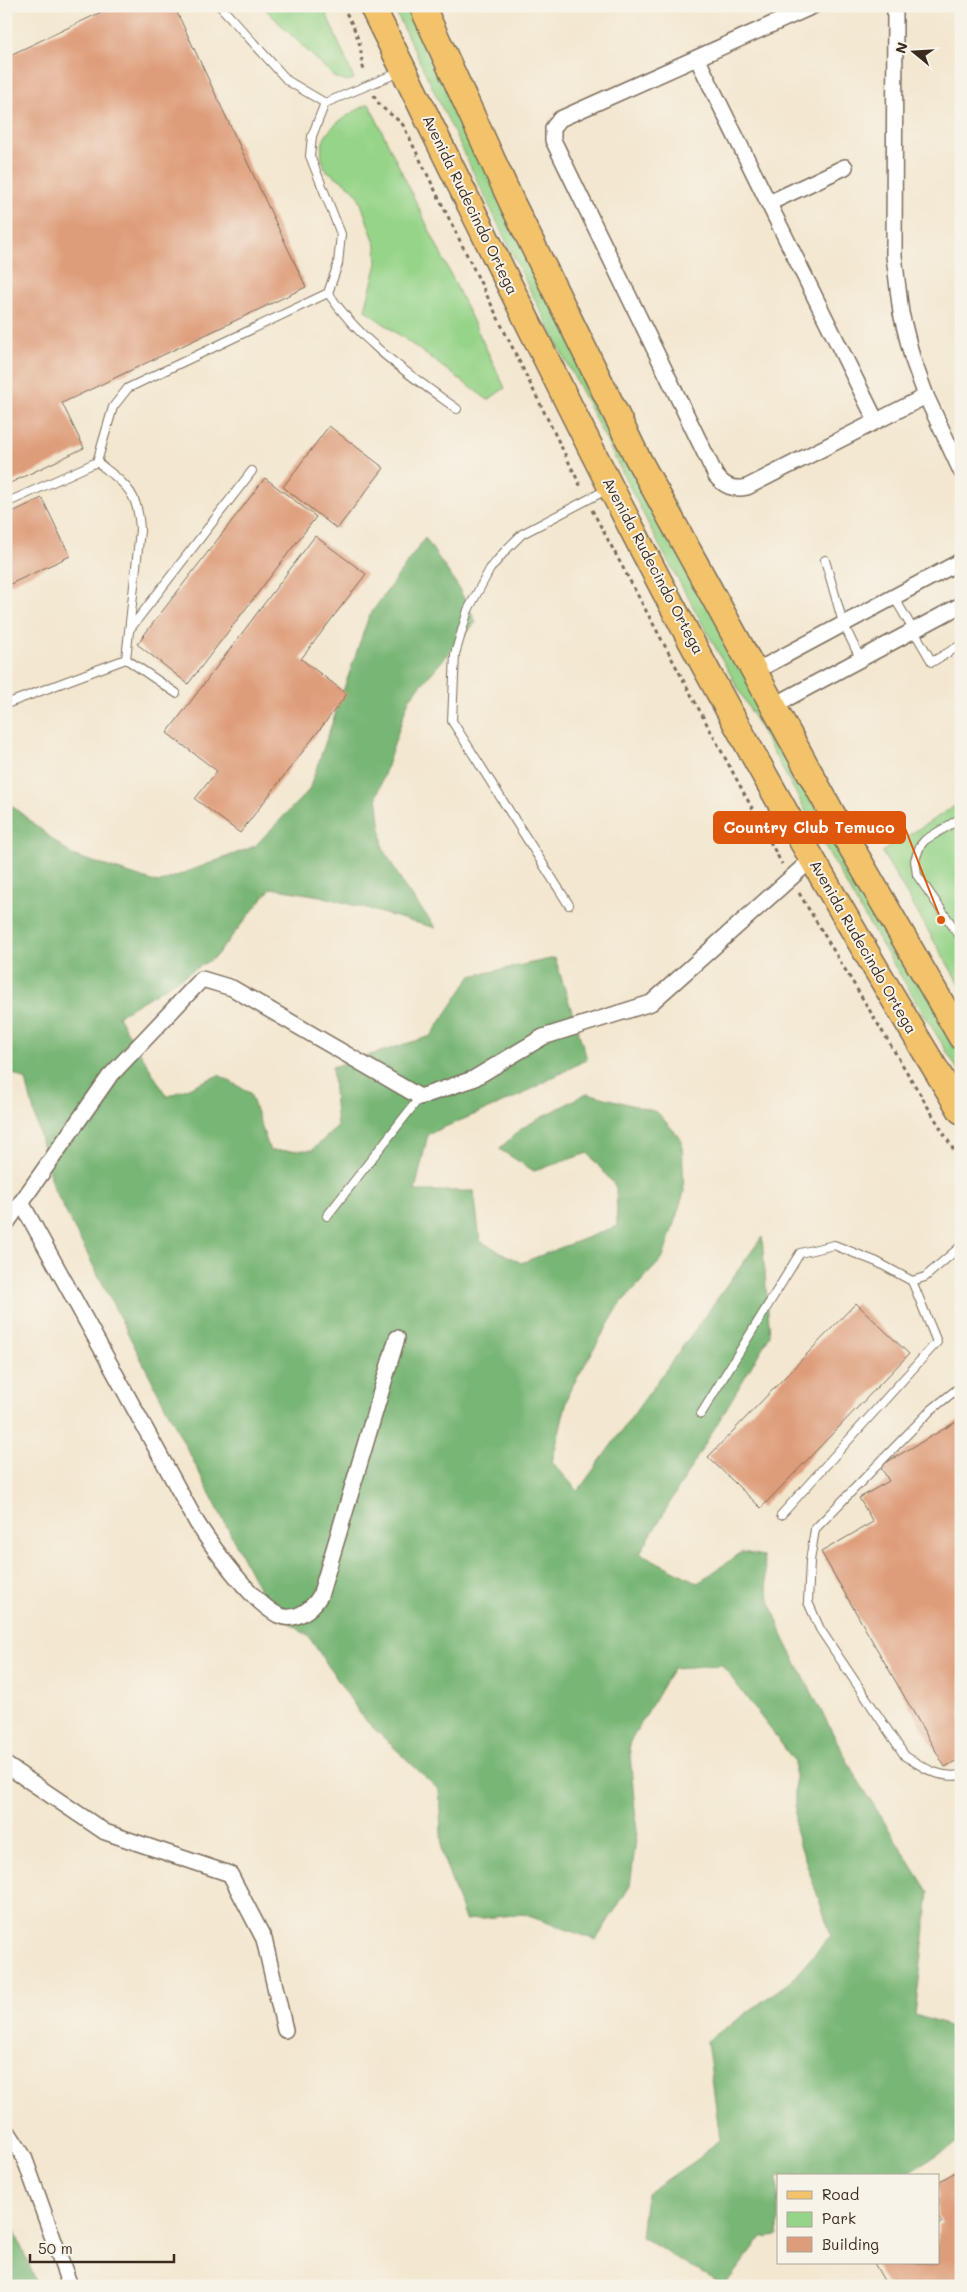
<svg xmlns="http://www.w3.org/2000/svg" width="967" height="2292" font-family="Mali,sans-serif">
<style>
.green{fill:#96d489;stroke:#687f54}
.forest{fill:#78b675;stroke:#5a704a}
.building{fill:#de9d7a}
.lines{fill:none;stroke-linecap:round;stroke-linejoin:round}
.service-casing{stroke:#7b6c5c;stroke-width:10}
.minor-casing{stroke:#7b6c5c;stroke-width:18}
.primary-casing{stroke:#7b6c5c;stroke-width:28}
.path{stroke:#7b6c5c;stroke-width:3;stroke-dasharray:4 4;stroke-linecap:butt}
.service{stroke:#fff;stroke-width:8}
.minor{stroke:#fff;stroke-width:15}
.primary{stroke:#f2c36a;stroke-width:25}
.labels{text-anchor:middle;stroke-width:4;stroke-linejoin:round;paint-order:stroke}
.street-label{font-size:15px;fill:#3b2a1e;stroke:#f7f3e8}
.leader{fill:none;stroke:#df570d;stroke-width:2}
.callout-dot{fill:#df570d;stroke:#f7f3e8;stroke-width:2}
.callout{fill:#df570d;stroke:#df570d;stroke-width:2}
.callout-label{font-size:16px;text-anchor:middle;font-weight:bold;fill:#fff}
</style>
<rect width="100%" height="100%" fill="#f7f3e8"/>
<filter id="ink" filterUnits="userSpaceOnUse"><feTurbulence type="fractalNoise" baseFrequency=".02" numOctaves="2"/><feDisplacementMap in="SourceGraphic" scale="10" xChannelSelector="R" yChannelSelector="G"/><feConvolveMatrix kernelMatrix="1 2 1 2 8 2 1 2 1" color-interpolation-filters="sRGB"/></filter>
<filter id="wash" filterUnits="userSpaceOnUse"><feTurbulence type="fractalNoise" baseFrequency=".0096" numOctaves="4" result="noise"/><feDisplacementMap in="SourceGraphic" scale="20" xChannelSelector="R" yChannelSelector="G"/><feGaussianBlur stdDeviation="1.12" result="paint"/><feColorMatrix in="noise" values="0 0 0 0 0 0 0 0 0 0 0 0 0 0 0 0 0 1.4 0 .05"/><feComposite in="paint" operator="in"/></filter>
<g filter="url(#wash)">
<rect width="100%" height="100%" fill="#f3e7cf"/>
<g class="green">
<path d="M262,6H323L354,79L347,81L335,78Z"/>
<path d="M393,6H412L961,1048V1075L857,904L659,545L529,288Z"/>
<path d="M369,104L505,388L488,400L365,310L377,263L376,246L358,195L351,187L326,170C309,134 343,117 369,104Z"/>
<path d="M961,802V987L882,852Z"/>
</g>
<g class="forest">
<path d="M425,538L457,585L476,622L409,699L377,796L383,848L404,886L436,928L320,896L271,888L215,957L118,1016L167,1097L219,1075L250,1093L270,1151L312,1150L337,1127L332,1067L431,1036L471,976L555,958L587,1059L519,1096L428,1134L415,1191H474L480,1241L521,1263L617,1226L616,1187L588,1153L534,1171L499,1149L522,1128L587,1093L657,1112L682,1140L684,1192L663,1258L620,1304L569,1392L552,1462L578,1491L762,1237L770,1335L640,1553L698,1583L742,1552L763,1556L769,1598L784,1639L853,1772L929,1893L915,2015L961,2030V2141L903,2176H778V2235L762,2237L724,2286L641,2237L646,2194L697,2159L720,2139L707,2041L791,1981L831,1935L795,1830V1762L722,1665L673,1668L629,1744L637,1832L630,1886L596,1940L523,1914L465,1920L442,1853L439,1790L363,1718L309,1637L268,1607L52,1185L26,1080L6,1070V801L72,855L158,883L255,846L309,790L369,616Z"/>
<path d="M6,2211L38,2286H6Z"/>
</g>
<g id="blocks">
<g class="building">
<path d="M114,6H174L306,287L62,403L84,448L6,485V57Z"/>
<path d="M329,426L384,468L337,529L283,487Z"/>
<path d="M265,478L316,517L188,684L137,644Z"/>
<path d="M42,498L70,556L6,586V515Z"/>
<path d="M315,536L366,574L301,659L347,694L240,833L195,799L217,771L167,733Z"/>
<path d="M856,1303L909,1354L761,1508L708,1457Z"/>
<path d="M961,1419V1758L945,1767L821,1552L873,1522L859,1498L889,1481L880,1466Z"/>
<path d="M961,2169V2286H887L874,2263H938V2225L942,2223L938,2217V2182Z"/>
</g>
</g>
</g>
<g filter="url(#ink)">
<use href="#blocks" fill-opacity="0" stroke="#7b6c5c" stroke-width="1"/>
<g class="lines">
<defs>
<g id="service">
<path d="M220,6L288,81L325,103L400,72"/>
<path d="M328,293C363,344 407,373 457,409"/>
<path d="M97,462C126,485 138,491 140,530L126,659"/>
<path d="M6,503L97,462L113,407L128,388L328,293L338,264L341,234L310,156L312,136L325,103"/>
<path d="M825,560L843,623L860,658"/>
<path d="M894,597L932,662L961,645"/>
<path d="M130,629L252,471"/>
<path d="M6,704L126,659L176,693"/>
<path d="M961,818L925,840L920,846L915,860L917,875L961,938"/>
<path d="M569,905L452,721L455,654L468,610L490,569L505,551L522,534L608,489"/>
<path d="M327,1216L420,1097"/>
<path d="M961,1386L931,1410L815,1529L810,1561L808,1602L820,1629L905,1756C923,1767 939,1779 961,1775"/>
<path d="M701,1414L800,1253L834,1245L877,1262L912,1281L925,1277L961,1246"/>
<path d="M781,1515L937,1342L912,1281"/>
</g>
<g id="minor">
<path d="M813,6L560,119L553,128V140L716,476C725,487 734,490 747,487L926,396"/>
<path d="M895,6L894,256L901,313L912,357L926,396L961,471"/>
<path d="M697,58L876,421"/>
<path d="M769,203L845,167"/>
<path d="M754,672L961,561"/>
<path d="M773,706L961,605"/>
<path d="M21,1202L197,1523C214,1549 251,1601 278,1615C295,1623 312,1609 320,1596L397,1338"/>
<path d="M6,1224L109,1077L202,979L232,988L420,1097L473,1079L543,1037L651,1003L812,859"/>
<path d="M6,1765L105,1832L230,1874L264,1939L285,2030"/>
<path d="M6,2129L24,2157L70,2286"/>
</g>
<g id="primary">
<path d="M372,6C451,166 529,327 610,486C718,699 837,907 961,1111"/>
<path d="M422,6L513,205L637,457L839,826L961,1037"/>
</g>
</defs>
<use href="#service" class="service-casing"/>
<use href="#minor" class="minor-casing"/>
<use href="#primary" class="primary-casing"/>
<g class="path">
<path d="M342,6C350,19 356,31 360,46C362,56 361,63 365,73"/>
<path d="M374,95C380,110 392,113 403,125L582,489"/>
<path d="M592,510L782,864"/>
<path d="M799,893L961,1162"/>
</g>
<use href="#service" class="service"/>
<use href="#minor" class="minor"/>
<use href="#primary" class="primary"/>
</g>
</g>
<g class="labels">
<g class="street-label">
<text transform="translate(470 205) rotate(64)" y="5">Avenida Rudecindo Ortega</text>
<text transform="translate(653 566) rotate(62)" y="5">Avenida Rudecindo Ortega</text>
<text transform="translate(863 947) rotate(60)" y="5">Avenida Rudecindo Ortega</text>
</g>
</g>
<path class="leader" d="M941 920L905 828"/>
<circle class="callout-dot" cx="941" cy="920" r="5"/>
<rect class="callout" x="714" y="812" width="191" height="31" rx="5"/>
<g class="callout-label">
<text x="809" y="833">Country Club Temuco</text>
</g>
<rect width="967" height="2292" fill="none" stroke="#f7f3e8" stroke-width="25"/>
<rect x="777" y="2174" width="162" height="90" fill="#f7f3e8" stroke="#aca397"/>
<rect x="787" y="2191" width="25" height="8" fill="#f2c36a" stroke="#aca397"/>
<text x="822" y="2200" font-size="15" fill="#3b2a1e">Road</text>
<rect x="787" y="2212" width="25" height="15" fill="#96d489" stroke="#aca397"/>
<text x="822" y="2224" font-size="15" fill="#3b2a1e">Park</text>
<rect x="787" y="2237" width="25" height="15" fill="#de9d7a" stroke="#aca397"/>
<text x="822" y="2250" font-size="15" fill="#3b2a1e">Building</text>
<g transform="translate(914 52) rotate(288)" stroke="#f7f3e8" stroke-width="4" paint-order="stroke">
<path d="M0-4L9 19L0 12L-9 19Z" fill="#3b2a1e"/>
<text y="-8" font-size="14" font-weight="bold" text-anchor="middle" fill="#3b2a1e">N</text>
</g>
<path d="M30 2254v8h144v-8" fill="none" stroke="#3b2a1e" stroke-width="2.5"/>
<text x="38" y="2254" font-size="15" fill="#3b2a1e" stroke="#f7f3e8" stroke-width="4" paint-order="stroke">50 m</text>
</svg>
